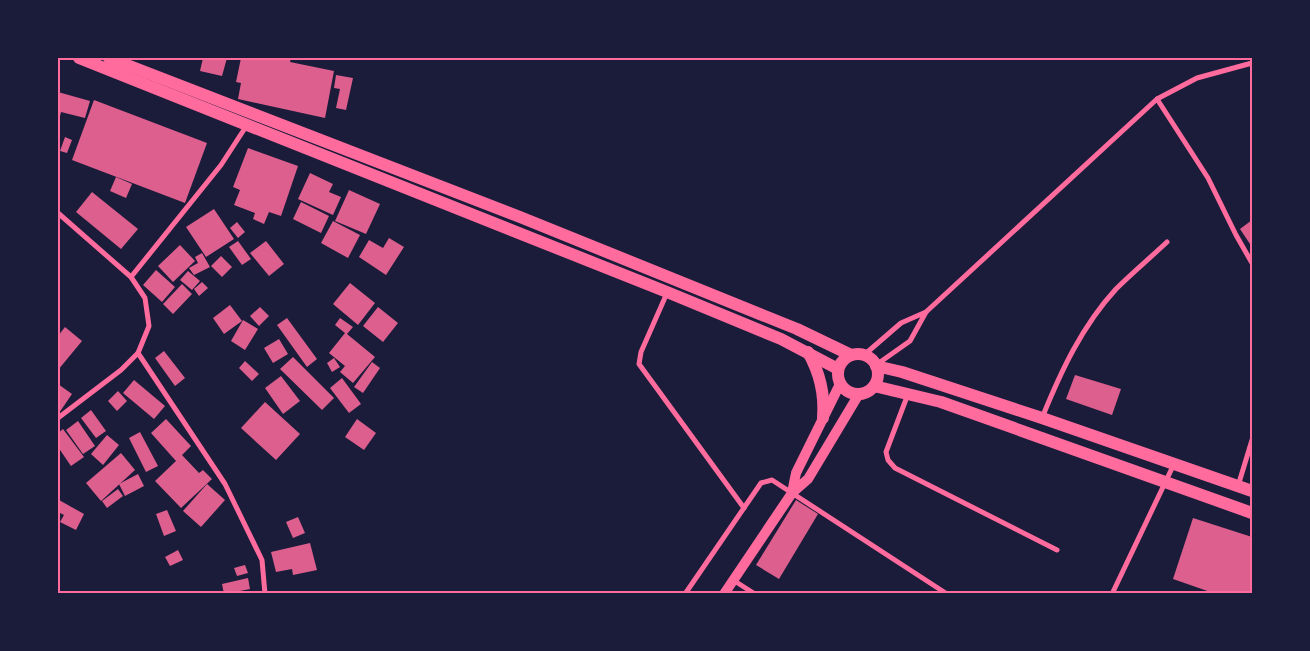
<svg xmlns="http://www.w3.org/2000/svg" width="1310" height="651" font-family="Roboto,sans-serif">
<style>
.building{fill:#dd5f8e}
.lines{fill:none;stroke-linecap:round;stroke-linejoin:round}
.minor{stroke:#ff6b9d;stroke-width:5}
.secondary{stroke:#ff6b9d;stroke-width:10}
.primary{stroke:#ff6b9d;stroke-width:12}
.neatline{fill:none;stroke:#ff6b9d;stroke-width:2}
</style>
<rect width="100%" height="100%" fill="#1b1b3a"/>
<g class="building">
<path d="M203,58H227L222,76L200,71Z"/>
<path d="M241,58H291L290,62L334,71L325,118L238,99L241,83L236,82Z"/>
<path d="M336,75L353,78L346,110L336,108L340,89L334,88Z"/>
<path d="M58,92L90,101L85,118L61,112L58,124Z"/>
<path d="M94,100L207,143L185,203L72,160Z"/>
<path d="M65,137L72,140L67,153L60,151Z"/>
<path d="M248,148L298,166L281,216L269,212L264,224L253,219L255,213L234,205L240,190L233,187Z"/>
<path d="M310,173L333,184L329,192L341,197L333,215L298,199Z"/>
<path d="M116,177L132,184L126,198L110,191Z"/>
<path d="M349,190L380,204L366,234L335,221Z"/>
<path d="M92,192L138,229L121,249L76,212Z"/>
<path d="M301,202L329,216L321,233L293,219Z"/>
<path d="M214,209L234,239L206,257L186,227Z"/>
<path d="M1252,220V247L1240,229Z"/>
<path d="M333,221L360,235L348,258L321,243Z"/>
<path d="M237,222L245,232L238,238L230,228Z"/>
<path d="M389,238L404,247L386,275L359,257L369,240L383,248Z"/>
<path d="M238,241L251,259L242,265L229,247Z"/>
<path d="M266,241L284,264L269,276L250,253Z"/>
<path d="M180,245L195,261L173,282L158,266Z"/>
<path d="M202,253L210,267L194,275L189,268L198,263L195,257Z"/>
<path d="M221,256L232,267L222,277L211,266Z"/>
<path d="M156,270L175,287L162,302L143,285Z"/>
<path d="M188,271L200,281L192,290L180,280Z"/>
<path d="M202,282L208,288L199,296L194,289Z"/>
<path d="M350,283L375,303L358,325L333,304Z"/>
<path d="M182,284L192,294L173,314L163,304Z"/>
<path d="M230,305L242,321L224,334L213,318Z"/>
<path d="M260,307L269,316L259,326L250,316Z"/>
<path d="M378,307L398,323L383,342L363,326Z"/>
<path d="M287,318L317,359L307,367L277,325Z"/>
<path d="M340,318L353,327L347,334L375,357L353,383L340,372L345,366L329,353L345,333L335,325Z"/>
<path d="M243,320L258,329L245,350L231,341Z"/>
<path d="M65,327L82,341L58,370V336Z"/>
<path d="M279,339L288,354L273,363L264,348Z"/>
<path d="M164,351L185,378L175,386L155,358Z"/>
<path d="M293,357L334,398L322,410L280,369Z"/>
<path d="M334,358L340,367L332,372L327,363Z"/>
<path d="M245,361L259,374L252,381L239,368Z"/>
<path d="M372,362L380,368L363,393L354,387Z"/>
<path d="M1075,375L1121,389L1112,415L1066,399Z"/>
<path d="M281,376L300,401L283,414L265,388Z"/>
<path d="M342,378L361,404L349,413L330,388Z"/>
<path d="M134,380L165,406L154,419L123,393Z"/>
<path d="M58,384L72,394L59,413L58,412Z"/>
<path d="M118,391L127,401L117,411L108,401Z"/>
<path d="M265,402L300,434L276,460L241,428Z"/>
<path d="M91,410L106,431L96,438L81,418Z"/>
<path d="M166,419L191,446L182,455L199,473L203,470L212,479L181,508L155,481L176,461L151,433Z"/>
<path d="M357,419L376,433L364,450L345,437Z"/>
<path d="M78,421L95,446L83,454L66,430Z"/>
<path d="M63,429L84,457L71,466L58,447V433Z"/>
<path d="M140,432L158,466L146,472L129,438Z"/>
<path d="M107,435L119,445L103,465L91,454Z"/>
<path d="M121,453L135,470L101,501L86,483Z"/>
<path d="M138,474L144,486L125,496L119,484Z"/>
<path d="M207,484L225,500L201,527L183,511Z"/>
<path d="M118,489L123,496L107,508L102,501Z"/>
<path d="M59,500L84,514L76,530L60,522L64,515L58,512Z"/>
<path d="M796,500L818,514L779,579L756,565Z"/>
<path d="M167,510L176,531L164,536L156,514Z"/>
<path d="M298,517L305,533L293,538L286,522Z"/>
<path d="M1193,518L1252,537V594H1216L1173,579Z"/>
<path d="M310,543L317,570L293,575L292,569L276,572L271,552Z"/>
<path d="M178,550L183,560L170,566L165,557Z"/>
<path d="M245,565L248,573L237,576L234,568Z"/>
<path d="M248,578L250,589L224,594L222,584Z"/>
</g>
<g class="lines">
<g class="minor">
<path d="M1157,99L1208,178L1236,235L1252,263"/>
<path d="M58,213L131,277L145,298L149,326L138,353L225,484L262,560L265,594"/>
<path d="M131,277L221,165L247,125"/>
<path d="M667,293L641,352L639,364L744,508"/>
<path d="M864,355L901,323L926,312"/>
<path d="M876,365L910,341L926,312L1157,99L1197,78L1252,63"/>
<path d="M908,394L886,452L888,460L895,468L1057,550"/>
<path d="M58,418L121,370L138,353"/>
<path d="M1042,418C1061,371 1082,326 1116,289C1132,273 1150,258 1167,242"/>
<path d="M1238,486L1252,440"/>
<path d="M733,580L755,594"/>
<path d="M542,594H548"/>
<path d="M685,594L761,483L772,480L947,594"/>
<path d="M1112,594L1174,464"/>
</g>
<g class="secondary">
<path d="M792,493L796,473L840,384"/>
<path d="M724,594L792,493L808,479L859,394"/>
</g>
<g class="primary">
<path d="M79,58L667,292L781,339L838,369"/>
<path d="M109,58L520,217L797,329L851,355"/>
<path d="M808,352C820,373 825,394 823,418"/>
<circle cx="858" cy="374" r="20"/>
<path d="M876,366L902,372L1042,418L1252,491"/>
<path d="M874,386L941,402L1252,513"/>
</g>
</g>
<rect width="1310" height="651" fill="none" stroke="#1b1b3a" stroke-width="118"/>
<rect x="59" y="59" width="1192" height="533" class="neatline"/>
</svg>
